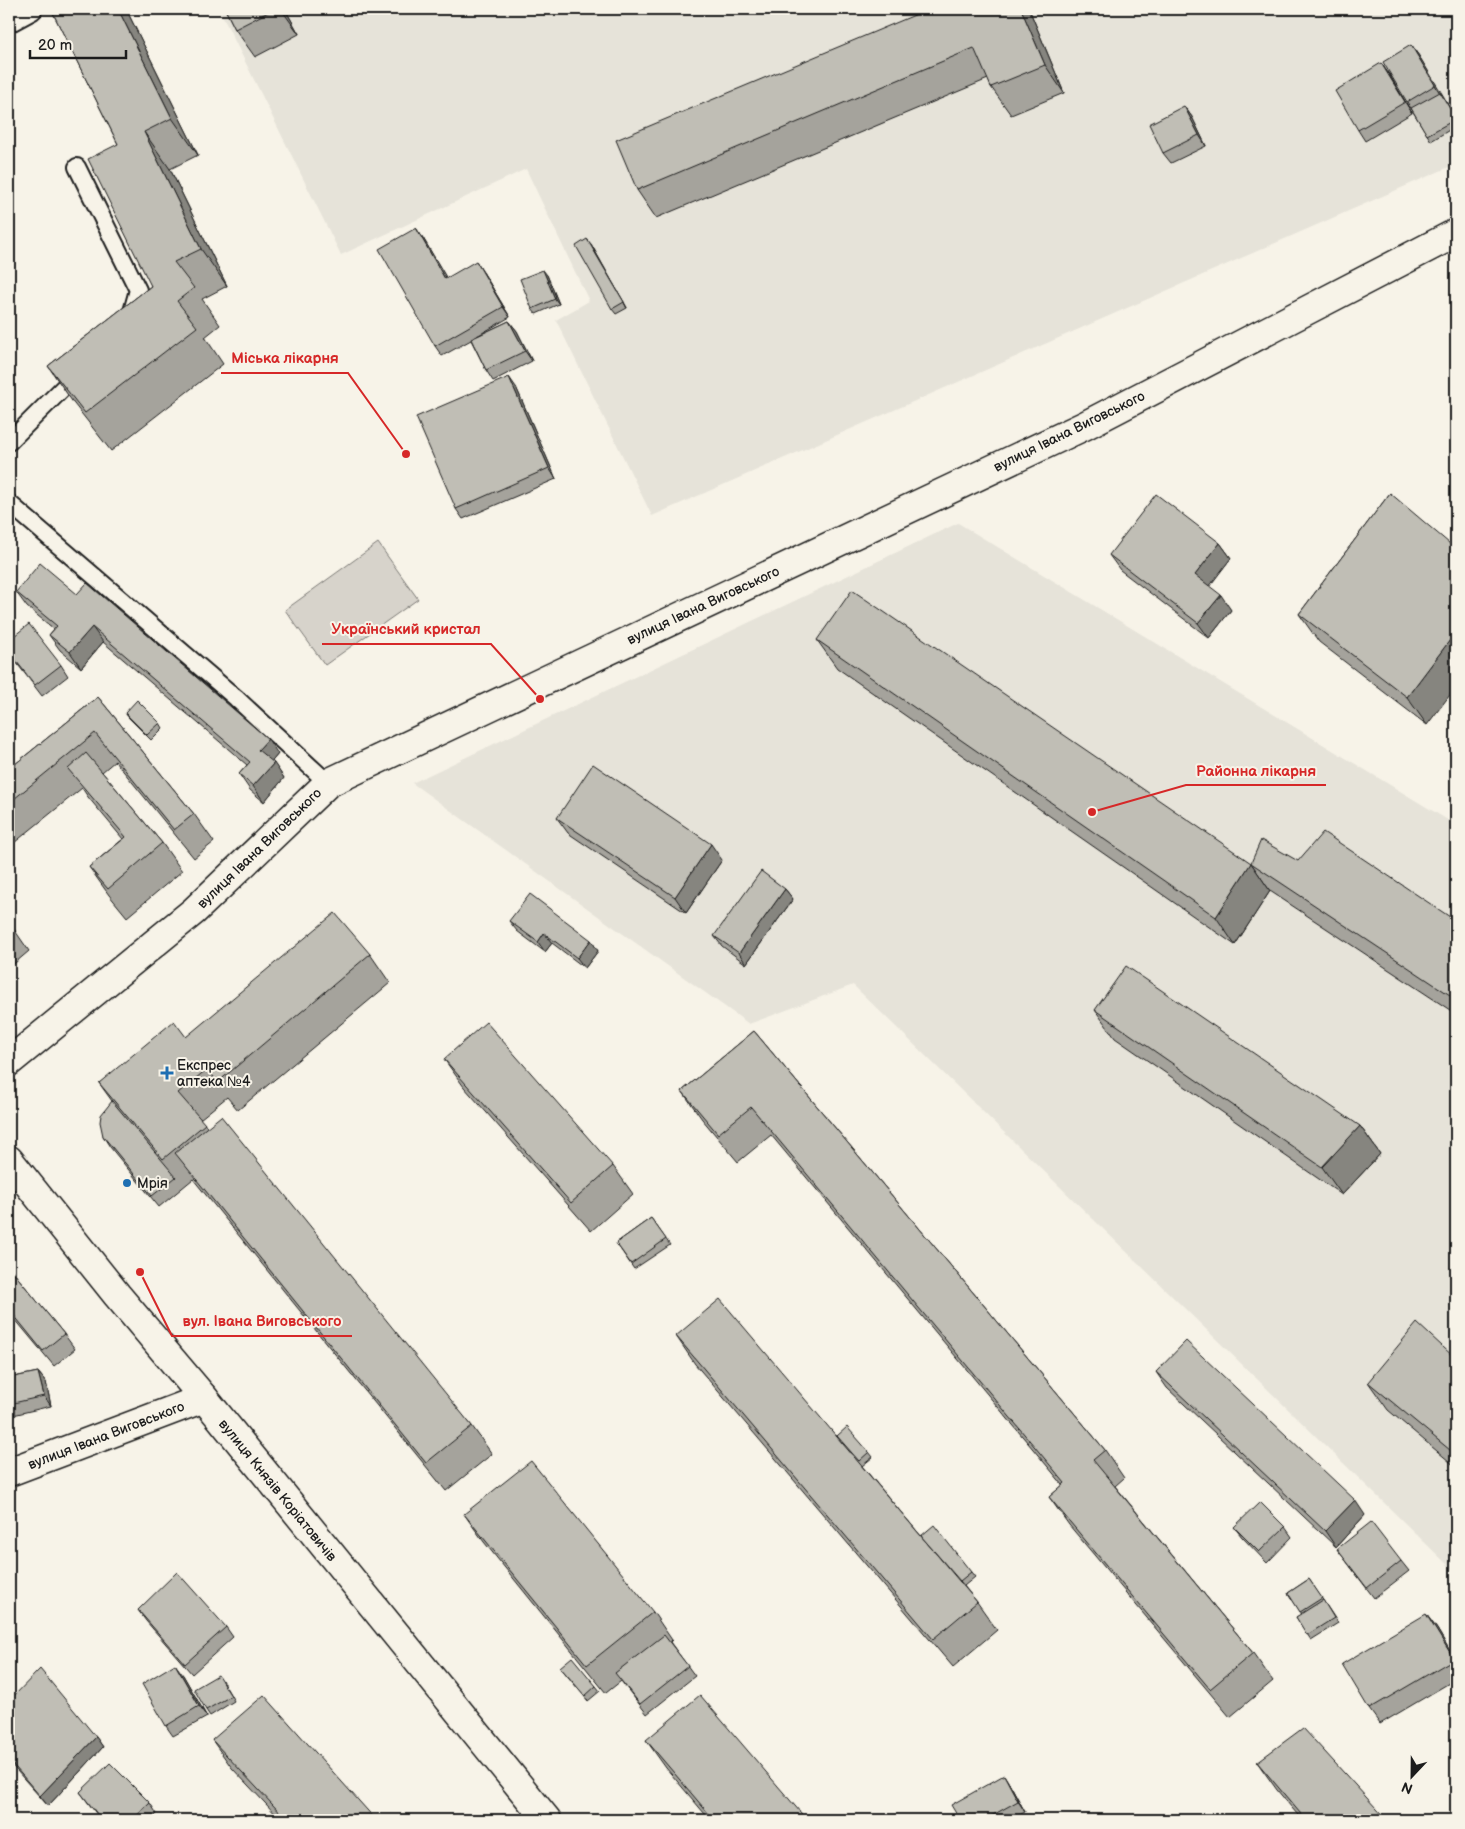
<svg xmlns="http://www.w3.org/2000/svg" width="1465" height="1829" font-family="'Balsamiq Sans',sans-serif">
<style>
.built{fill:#e6e3d9}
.green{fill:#d7d3cb;stroke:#7a7874}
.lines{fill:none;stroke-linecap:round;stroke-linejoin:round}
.lane-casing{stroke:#1c1c1c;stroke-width:20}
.street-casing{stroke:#1c1c1c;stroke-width:31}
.secondary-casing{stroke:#1c1c1c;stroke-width:31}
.lane{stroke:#f7f3e8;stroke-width:16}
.street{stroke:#f7f3e8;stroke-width:28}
.secondary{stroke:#f7f3e8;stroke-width:28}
.wall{fill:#a5a39c;stroke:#1c1c1c}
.shaded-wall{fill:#86857f;stroke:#1c1c1c}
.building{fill:#c0beb5;stroke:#1c1c1c}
.poi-dot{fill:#1f6fb2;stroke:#f7f3e8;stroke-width:2}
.labels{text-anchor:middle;stroke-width:4;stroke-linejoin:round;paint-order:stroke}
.street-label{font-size:14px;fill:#1c1c1c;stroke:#f7f3e8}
.poi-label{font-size:14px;fill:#1c1c1c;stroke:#f7f3e8;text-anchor:start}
.leader{fill:none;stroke:#d62828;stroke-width:2}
.callout-dot{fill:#d62828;stroke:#f7f3e8;stroke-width:2}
.callout-label{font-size:15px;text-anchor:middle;font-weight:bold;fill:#d62828;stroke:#f7f3e8;stroke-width:4;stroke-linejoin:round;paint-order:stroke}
</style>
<rect width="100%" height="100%" fill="#f7f3e8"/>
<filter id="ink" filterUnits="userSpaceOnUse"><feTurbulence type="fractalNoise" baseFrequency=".02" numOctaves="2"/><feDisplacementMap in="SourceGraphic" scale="10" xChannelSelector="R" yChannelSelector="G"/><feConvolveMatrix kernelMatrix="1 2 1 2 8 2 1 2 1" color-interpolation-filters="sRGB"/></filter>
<g filter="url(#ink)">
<g class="built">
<path d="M219,9H1456V164L652,516L556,320L589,301L526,169L341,255Z"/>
<path d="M958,523L1456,825V1573L853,985L749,1024L412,783Z"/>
</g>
<path class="green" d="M378,543L418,599L325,665L285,610Z"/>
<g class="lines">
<defs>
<g id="lane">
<path d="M9,24L33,11"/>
<path d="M77,167L138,290L130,319"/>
<path d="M9,442L78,373"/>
<path d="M9,503L236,698L328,783"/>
</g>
<g id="street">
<path d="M9,1062L194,911L328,783L1084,426L1456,233"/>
<path d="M9,1472L204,1398"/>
</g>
<path id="secondary" d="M9,1160L117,1295L204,1398L547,1820"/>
</defs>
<use href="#lane" class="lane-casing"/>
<use href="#street" class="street-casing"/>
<use href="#secondary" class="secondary-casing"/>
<use href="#lane" class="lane"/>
<use href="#street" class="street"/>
<use href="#secondary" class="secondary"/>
</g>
<g class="wall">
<path d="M51,9H126L198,155L170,169L227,286L202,299L220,325L205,337L223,364L111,451L74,404L48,366L151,286L118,144Z"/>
<path d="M225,9H285L299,34L255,57L235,29Z"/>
<path d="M1029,9L1064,93L1011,115L991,87L988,79L656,218L637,190Z"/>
<path d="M1411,45L1419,56L1456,119V126L1431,141L1407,102Z"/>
<path d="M1389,74L1412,113L1365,141L1358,130Z"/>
<path d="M1184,106L1192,117L1206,146L1171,163L1163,153Z"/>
<path d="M416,228L423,238L446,278L483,272L510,317L477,336L509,321L517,331L532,361L493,381L486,370L471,340L442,356L435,346Z"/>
<path d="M591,244L627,308L616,314L612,309Z"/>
<path d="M547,275L559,304L536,314L532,309Z"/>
<path d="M516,387L556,479L463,519L456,509Z"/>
<path d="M1390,493L1427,725L1319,642L1299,614Z"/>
<path d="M1220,543L1231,558L1209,586L1231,610L1209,638L1120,570L1109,555Z"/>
<path d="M16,592L77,594L278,754L272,761L284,778L264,802L250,790L239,774L247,765L103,642L81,668L60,650L49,635L54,629L27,607Z"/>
<path d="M9,640L61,665L68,676L42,696L9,653Z"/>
<path d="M817,640L1270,891L1235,945L837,668Z"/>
<path d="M98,697L194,814L214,842L194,858L115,761L102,772L162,843L182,871L127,917L109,895L89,867L123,839L88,797L82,788L9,847V769Z"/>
<path d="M125,713L160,723L163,728L151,740L129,718Z"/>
<path d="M557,818L722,860L686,913L568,833Z"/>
<path d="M1251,863L1456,921V1014L1270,891Z"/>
<path d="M785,889L793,899L746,964L722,946L714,936Z"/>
<path d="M509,921L591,940L598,951L585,968L552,943L545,952L517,931Z"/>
<path d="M9,922L29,951L9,968Z"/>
<path d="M370,954L390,983L238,1110L227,1097L200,1119L472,1426L492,1454L446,1491L193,1179L159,1207L110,1147L103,1136L112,1101L99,1083L186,1037Z"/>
<path d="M1095,1010L1360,1126L1380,1154L1342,1195L1115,1038Z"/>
<path d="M754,1031L1105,1450L1124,1478L1115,1486L1253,1653L1273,1681L1230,1717L1069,1525L1049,1497L1063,1485L771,1135L738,1162L702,1119L682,1091Z"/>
<path d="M444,1059L613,1166L633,1194L591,1231L464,1087Z"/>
<path d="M651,1218L670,1245L634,1269L616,1243Z"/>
<path d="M9,1267L64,1334L75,1349L54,1366L9,1312Z"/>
<path d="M676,1336L837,1436L869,1452L873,1457L862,1466L922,1537L971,1572L975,1577L964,1586L977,1602L997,1630L953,1667L695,1364Z"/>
<path d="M1456,1359V1467L1388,1410L1368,1382Z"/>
<path d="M38,1372L46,1382L51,1406L9,1416V1378Z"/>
<path d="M1156,1372L1365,1515L1336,1547L1167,1388Z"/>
<path d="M464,1514L653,1612L672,1640L670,1642L695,1676L647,1714L621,1681L606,1693L484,1542Z"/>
<path d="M1234,1527H1285L1292,1537L1267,1563L1242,1537Z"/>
<path d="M1337,1549L1401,1561L1409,1571L1374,1598Z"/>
<path d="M1309,1579L1338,1623L1311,1640L1296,1617L1302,1614L1288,1593Z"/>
<path d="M138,1610L226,1627L233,1637L192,1674L146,1621Z"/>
<path d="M1426,1614L1437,1629L1456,1661V1679L1380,1724L1369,1709Z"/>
<path d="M560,1667L596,1686L600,1691L588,1701Z"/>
<path d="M183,1675L207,1717L173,1736L166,1726Z"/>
<path d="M222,1680L234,1701L210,1716L206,1710Z"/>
<path d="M9,1701L96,1737L103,1747L48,1806L9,1762Z"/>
<path d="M212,1740L376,1820H281L232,1768Z"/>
<path d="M646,1740L807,1820H710L666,1768Z"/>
<path d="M1257,1762L1387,1820H1302L1277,1790Z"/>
<path d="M1011,1786L1025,1812L1010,1820H960Z"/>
<path d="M80,1792L150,1803L157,1814L150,1820H101Z"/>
</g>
<g class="shaded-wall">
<path d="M118,9H126L198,155L172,118Z"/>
<path d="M281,9H285L299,34Z"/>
<path d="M1021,9H1029L1064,93L1045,65Z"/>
<path d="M1411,45L1419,56L1444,97L1456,120Z"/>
<path d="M1381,63L1389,74L1412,113L1405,102Z"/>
<path d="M1184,106L1192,117L1206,146L1199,135Z"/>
<path d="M144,132L170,169L227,286L201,249Z"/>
<path d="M416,228L423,238L453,289L445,279Z"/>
<path d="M587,239L591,244L627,308L624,302Z"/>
<path d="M476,261L483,272L510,317L503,307Z"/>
<path d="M543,270L547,275L559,304L555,299Z"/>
<path d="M509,321L517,331L532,361L525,351Z"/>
<path d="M509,377L516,387L556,479L549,468Z"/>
<path d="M1220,543L1231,558L1206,591L1195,575Z"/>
<path d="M1221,595L1231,610L1209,638L1198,623Z"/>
<path d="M92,627L103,642L81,668L70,652Z"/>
<path d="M1456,632V687L1427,725L1407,697Z"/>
<path d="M268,739L278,754L269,765L258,750Z"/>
<path d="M274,763L284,778L264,802L253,786Z"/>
<path d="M711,844L722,860L686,913L675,897Z"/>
<path d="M1251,863L1270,891L1235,945L1216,917Z"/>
<path d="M785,889L793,899L746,964L739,953Z"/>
<path d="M544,933L552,943L545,952L538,942Z"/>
<path d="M591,940L598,951L585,968L577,958Z"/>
<path d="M1360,1126L1380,1154L1342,1195L1322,1167Z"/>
<path d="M38,1372L46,1382L51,1406L44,1396Z"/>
<path d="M1355,1500L1365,1515L1336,1547L1325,1531Z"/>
<path d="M1426,1614L1437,1629L1456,1661V1663Z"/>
<path d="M175,1664L183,1675L207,1717L199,1706Z"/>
<path d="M96,1737L103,1747L48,1806L40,1796Z"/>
<path d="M1004,1775L1011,1786L1025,1812L1018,1801Z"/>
</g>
<g class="building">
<path d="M51,9H118L172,118L144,132L201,249L174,262L194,288L177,301L197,327L85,413L48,366L151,286L88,159L118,144Z"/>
<path d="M225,9H274L235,29Z"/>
<path d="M929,9H1021L1045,65L991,87L974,48L637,190L616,140Z"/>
<path d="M1411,45L1435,85L1407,102L1383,62Z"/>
<path d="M1381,63L1405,102L1358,130L1335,91Z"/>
<path d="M1440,92L1456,119L1427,135L1411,108Z"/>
<path d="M1184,106L1199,135L1163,153L1149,124Z"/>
<path d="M416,228L445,279L476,261L503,307L435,346L379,249Z"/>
<path d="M587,239L624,302L612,309L576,246Z"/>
<path d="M543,270L555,299L532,309L520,279Z"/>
<path d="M509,321L525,351L486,370L471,339Z"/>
<path d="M509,377L549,468L456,509L416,417Z"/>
<path d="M1390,493L1456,549V632L1407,697L1299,614Z"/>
<path d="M1156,494L1220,543L1195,575L1221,595L1198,623L1109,555Z"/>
<path d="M40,563L77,594L87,583L268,739L258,750L274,763L253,786L239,774L250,762L92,627L70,652L49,635L57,626L16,592Z"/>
<path d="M852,590L1251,863L1216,917L817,640Z"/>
<path d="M29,624L61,665L35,685L9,652V640Z"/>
<path d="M98,697L194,814L174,830L95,733L9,803V769Z"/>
<path d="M137,700L160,723L147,735L125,713Z"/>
<path d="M86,753L162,843L108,889L89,867L126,837L68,769Z"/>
<path d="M593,764L711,844L675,897L557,818Z"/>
<path d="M1323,832L1456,921V999L1251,863L1261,840L1298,861Z"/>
<path d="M761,871L785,889L739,953L714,936Z"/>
<path d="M530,894L591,940L577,958L544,933L538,942L509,921Z"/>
<path d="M335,913L370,954L218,1082L207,1069L178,1093L205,1124L163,1159L99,1083L174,1021L186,1037Z"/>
<path d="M1126,966L1360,1126L1322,1167L1095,1010Z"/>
<path d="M486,1022L613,1166L571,1203L444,1059Z"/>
<path d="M754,1031L1105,1450L1093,1460L1253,1653L1210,1689L1049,1497L1065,1483L751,1107L718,1134L682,1091Z"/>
<path d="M112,1101L176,1177L152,1196L103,1136L100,1122L101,1115Z"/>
<path d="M221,1116L472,1426L426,1463L175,1153Z"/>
<path d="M651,1218L666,1239L631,1264L616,1243Z"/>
<path d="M9,1267L64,1334L43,1351L9,1309Z"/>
<path d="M720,1299L977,1602L933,1639L676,1336Z"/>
<path d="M1417,1323L1456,1359V1455L1368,1382Z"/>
<path d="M1186,1341L1355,1500L1325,1531L1156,1372Z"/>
<path d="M38,1372L44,1396L9,1404V1378Z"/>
<path d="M847,1427L869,1452L859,1461L837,1436Z"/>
<path d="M531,1461L653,1612L587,1665L464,1514Z"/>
<path d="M1260,1502L1285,1527L1259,1552L1234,1527Z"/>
<path d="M1371,1522L1401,1561L1367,1588L1337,1549Z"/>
<path d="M934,1525L971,1572L960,1581L921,1536Z"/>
<path d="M177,1572L226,1627L185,1664L138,1610Z"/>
<path d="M1309,1579L1322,1598L1300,1612L1288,1593Z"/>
<path d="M1323,1600L1334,1618L1307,1635L1296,1617Z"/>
<path d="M1426,1614L1454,1659L1369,1709L1342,1664Z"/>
<path d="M664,1635L688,1666L640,1704L615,1673Z"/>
<path d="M572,1657L596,1686L585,1696L560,1667Z"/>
<path d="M175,1664L199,1706L166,1726L142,1684Z"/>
<path d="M40,1669L96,1737L40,1796L9,1760V1701Z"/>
<path d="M218,1675L231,1696L206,1710L194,1689Z"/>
<path d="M264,1695L376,1820H287L212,1740Z"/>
<path d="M700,1695L807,1820H714L646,1740Z"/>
<path d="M1303,1728L1387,1820H1306L1257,1762Z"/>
<path d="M110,1763L150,1803L132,1820H102L80,1792Z"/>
<path d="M1004,1775L1018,1801L984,1820H960L951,1805Z"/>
</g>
</g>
<g class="poi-dot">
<path d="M164.5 1065.5h5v5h5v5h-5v5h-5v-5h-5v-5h5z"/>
<circle cx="127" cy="1183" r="5"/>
</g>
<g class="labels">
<g class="street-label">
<text transform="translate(1069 431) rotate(-26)" y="5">вулиця Івана Виговського</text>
<text transform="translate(703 605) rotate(-25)" y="5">вулиця Івана Виговського</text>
<text transform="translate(259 848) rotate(-44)" y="5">вулиця Івана Виговського</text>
<text transform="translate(106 1435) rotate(-21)" y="5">вулиця Івана Виговського</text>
<text transform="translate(278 1490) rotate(51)" y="5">вулиця Князів Коріатовичів</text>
</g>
<g class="poi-label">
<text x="177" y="1070">Експрес<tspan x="177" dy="16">аптека №4</tspan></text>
<text x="137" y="1188">Мрія</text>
</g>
</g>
<path class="leader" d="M406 454L348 373H221M540 699L491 644H322M1092 812L1186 785H1326M140 1272L172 1336H352"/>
<g class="callout-dot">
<circle cx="406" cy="454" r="5"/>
<circle cx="540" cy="699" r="5"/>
<circle cx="1092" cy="812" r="5"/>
<circle cx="140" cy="1272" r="5"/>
</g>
<g class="callout-label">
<text x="285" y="363">Міська лікарня</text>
<text x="406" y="634">Український кристал</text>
<text x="1256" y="776">Районна лікарня</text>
<text x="262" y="1326">вул. Івана Виговського</text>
</g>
<rect width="1465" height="1829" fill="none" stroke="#f7f3e8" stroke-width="30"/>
<rect x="15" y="15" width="1435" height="1799" fill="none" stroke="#1c1c1c" stroke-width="2" filter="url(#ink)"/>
<g transform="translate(1412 1776) rotate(202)" stroke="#f7f3e8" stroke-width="4" paint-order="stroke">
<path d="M0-4L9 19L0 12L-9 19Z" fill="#1c1c1c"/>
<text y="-8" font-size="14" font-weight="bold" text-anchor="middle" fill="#1c1c1c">N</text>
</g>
<path d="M30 50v8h96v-8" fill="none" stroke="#1c1c1c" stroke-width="2.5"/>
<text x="38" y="50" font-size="15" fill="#1c1c1c" stroke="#f7f3e8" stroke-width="4" paint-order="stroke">20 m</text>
</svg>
